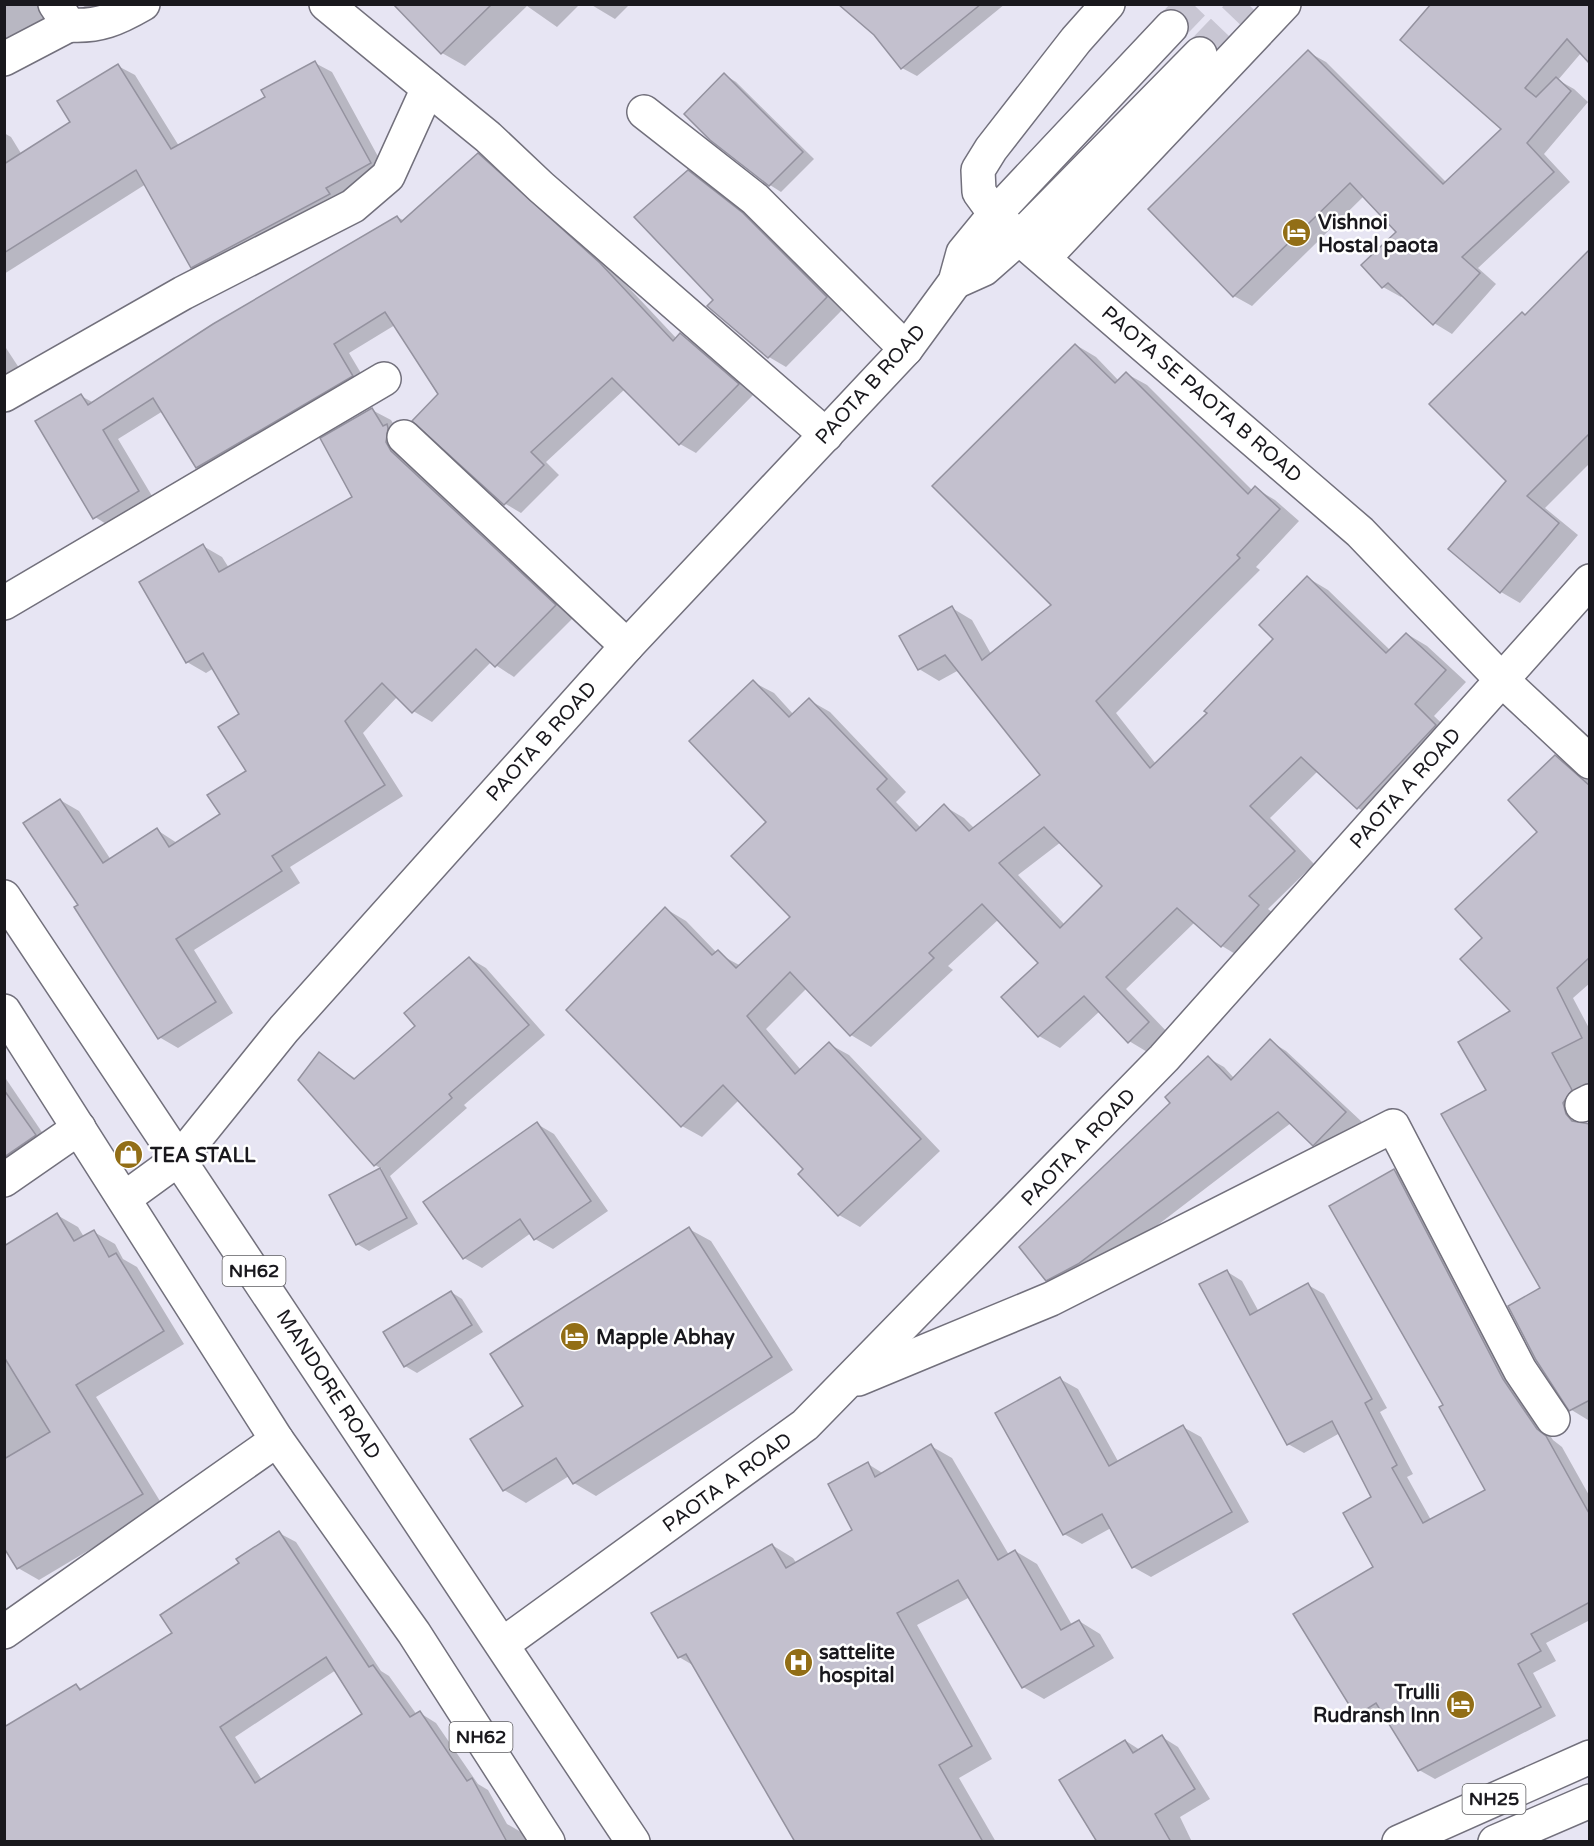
<svg xmlns="http://www.w3.org/2000/svg" width="1594" height="1846" font-family="'Varela Round',sans-serif">
<style>
.shadow{fill:#0003;fill-rule:evenodd}
.building{fill:#c3c0ce;stroke:#94929f;stroke-width:1.5;fill-rule:evenodd}
.lines{fill:none;stroke-linecap:round;stroke-linejoin:round}
.secondary-tunnel{stroke:#c8c6d3;stroke-width:33;stroke-dasharray:33 16;stroke-linecap:butt}
.street-casing{stroke:#72707c;stroke-width:36}
.secondary-casing{stroke:#72707c;stroke-width:36}
.primary-casing{stroke:#72707c;stroke-width:36}
.highway-casing{stroke:#72707c;stroke-width:36}
.street{stroke:#fff;stroke-width:33}
.secondary{stroke:#fff;stroke-width:33}
.primary{stroke:#fff;stroke-width:33}
.highway{stroke:#fff;stroke-width:33}
.labels{text-anchor:middle;stroke-width:5;stroke-linejoin:round;paint-order:stroke}
.shield{fill:#fff;stroke:#5e5d61;stroke-width:1.5}
.shield-label{font-size:18px;font-weight:bold;fill:#19181d}
.poi-label{font-size:20px;font-weight:bold;fill:#19181d;stroke:#fff;text-anchor:start}
.street-label{font-size:20px;fill:#19181d;stroke:#fff}
</style>
<rect width="100%" height="100%" fill="#e7e5f3"/>
<g class="shadow">
<path d="M4,4H57L56,24L4,55Z"/>
<path d="M80,4H136L99,16Z"/>
<path d="M395,4H580L557,27L527,6L465,66L442,53Z"/>
<path d="M590,4H630L615,19Z"/>
<path d="M840,4H1005L917,76L902,68L875,34Z"/>
<path d="M1569,4L1581,53L1558,80L1574,89L1588,102L1544,154L1570,182L1478,268L1496,284L1452,334L1434,323L1403,295L1401,297L1383,287L1398,232L1364,196L1252,306L1234,296L1308,52L1326,62L1447,183L1503,129Z"/>
<path d="M315,63L332,72L387,173L209,277L192,267L146,184L4,274V133L11,137L22,155L72,123L118,66L135,75L179,146L267,98Z"/>
<path d="M725,75L736,82L814,159L781,192L770,185Z"/>
<path d="M478,155L495,165L616,274L677,339L681,335L697,344L754,394L696,453L680,444L625,389L546,462L559,475L521,513L504,503L395,325L349,353L368,385L214,476L197,467L163,411L118,439L155,501L111,527L95,517L81,396L94,403L397,217L405,221Z"/>
<path d="M688,172L706,182L760,225L844,308L786,367L769,357L715,300Z"/>
<path d="M1590,265V463L1545,508L1578,535L1520,603L1501,592L1450,549L1508,481L1526,316Z"/>
<path d="M4,345L27,380L4,400Z"/>
<path d="M1076,345L1096,357L1119,381L1127,374L1147,385L1253,491L1255,488L1275,500L1299,521L1256,567L1260,570L1116,713L1156,764L1209,713L1276,639L1308,578L1328,590L1391,651L1407,634L1427,646L1466,682L1434,716L1456,737L1378,820L1358,808L1318,771L1270,818L1314,864L1268,909L1278,917L1242,958L1222,946L1195,922L1126,989L1169,1034L1149,1053L1129,1041L1100,1011L1060,1048L1039,1036L1003,997L1040,963L999,919L948,966L953,970L871,1047L851,1035L807,988L766,1029L801,1070L829,1044L849,1055L940,1151L860,1227L839,1215L800,1174L805,1169L739,1100L702,1137L682,1126L666,909L686,921L717,953L741,966L792,917L768,822L753,682L774,693L794,715L809,700L830,712L906,792L896,802L921,828L944,806L964,818L975,829L1042,776L959,670L939,681L919,669L952,608L972,620L991,654L1053,605ZM1061,842L1104,886L1065,925L1018,875Z"/>
<path d="M372,410L391,420L399,433L574,617L514,677L491,662L432,722L413,711L398,696L363,733L403,796L290,867L300,883L194,950L233,1013L178,1048L159,1037L80,905L60,800L79,811L111,860L157,830L177,843L222,815L248,772L241,715L214,668L206,673L187,662L203,546L222,557L229,568L354,497Z"/>
<path d="M1556,757L1590,781V983L1573,998L1590,1030V1101L1580,1114L1582,1125L1590,1124L1588,1420L1570,1409L1542,1289L1488,1090L1512,1011L1484,938L1540,832Z"/>
<path d="M469,958L486,968L545,1035L464,1105L467,1108L390,1176L418,1224L369,1251L357,1244L331,1196L382,1169L375,1165L319,1054L356,1079L417,1026Z"/>
<path d="M1270,1041L1286,1051L1362,1122L1330,1154L1314,1144L1291,1123L1095,1273L1063,1289L1047,1279L1172,1103L1208,1058L1224,1067L1234,1078Z"/>
<path d="M4,1076L50,1144L4,1178Z"/>
<path d="M537,1124L554,1134L608,1211L553,1249L535,1239L531,1233L482,1268L464,1258Z"/>
<path d="M1394,1170L1410,1180L1519,1389L1553,1440L1562,1447L1590,1497V1620L1546,1643L1556,1661L1533,1673L1556,1716L1435,1779L1419,1770L1386,1716L1373,1724L1357,1715L1375,1567L1373,1498L1340,1433L1304,1453L1288,1444L1226,1271L1242,1281L1259,1312L1308,1285L1324,1294L1387,1408L1380,1412L1413,1474L1407,1477L1431,1520L1487,1491L1445,1405Z"/>
<path d="M57,1215L78,1227L84,1237L94,1232L115,1244L123,1259L137,1267L184,1344L96,1397L163,1506L39,1580L18,1568L4,1545V1248Z"/>
<path d="M689,1229L711,1241L793,1370L596,1496L574,1483L569,1476L526,1503L504,1490L525,1406Z"/>
<path d="M451,1292L462,1299L483,1332L417,1373L405,1366Z"/>
<path d="M1060,1379L1078,1389L1119,1463L1183,1427L1201,1437L1249,1522L1151,1577L1133,1567L1111,1528L1082,1544L1064,1534Z"/>
<path d="M931,1446L952,1458L1009,1555L1015,1551L1037,1564L1072,1625L1079,1621L1100,1634L1114,1658L1044,1699L1023,1687L970,1597L917,1625L992,1759L959,1778L996,1842H797L696,1667L679,1657L772,1545L793,1558L797,1564L854,1530L868,1464L884,1474Z"/>
<path d="M279,1533L296,1542L381,1671L389,1676L417,1715L420,1713L436,1723L478,1784L488,1790L507,1824L521,1832L527,1842H4L76,1686L83,1689L174,1634L241,1564ZM336,1670L364,1715L262,1780L235,1737Z"/>
<path d="M1162,1737L1178,1747L1210,1799L1180,1817L1192,1842H1098L1126,1741L1140,1750Z"/>
</g>
<g class="building">
<path d="M393,4H492L441,54Z"/>
<path d="M838,4H981L901,69L874,35Z"/>
<path d="M1431,4H1590V64L1567,39L1525,88L1536,97L1556,77L1571,91L1527,143L1554,172L1462,257L1480,273L1433,325L1388,283L1382,288L1361,265L1396,232L1350,183L1233,297L1148,209L1308,50L1443,184L1501,129L1400,40Z"/>
<path d="M315,61L371,163L326,188L330,194L191,268L136,170L4,253V164L70,122L57,101L118,64L171,149L265,97L261,90Z"/>
<path d="M724,73L803,152L769,186L710,140L684,114Z"/>
<path d="M478,153L600,263L673,341L680,333L739,384L679,445L612,378L531,452L544,465L504,505L412,421L438,394L385,312L334,344L353,376L196,468L153,398L103,430L139,491L93,519L35,421L81,394L88,405L213,324L397,216L401,222Z"/>
<path d="M688,170L743,213L827,297L768,358L707,306L713,300L634,217Z"/>
<path d="M1590,249V433L1527,496L1559,523L1500,593L1448,549L1506,481L1429,404L1522,312L1525,315Z"/>
<path d="M1075,344L1115,383L1126,372L1248,494L1255,486L1280,509L1237,555L1240,558L1096,701L1150,768L1207,713L1204,711L1273,639L1259,625L1307,576L1386,653L1406,633L1446,670L1415,704L1436,725L1357,809L1301,757L1250,806L1295,851L1249,896L1259,905L1221,947L1177,908L1106,977L1149,1022L1128,1043L1084,996L1038,1037L1001,997L1038,963L982,904L929,953L934,958L850,1036L790,972L747,1016L795,1074L829,1042L921,1139L838,1216L798,1174L803,1169L723,1085L681,1127L566,1010L665,907L712,955L718,950L736,968L790,917L731,856L766,822L689,741L753,680L789,717L809,698L887,779L877,789L916,831L944,804L969,831L1040,775L945,655L918,670L899,636L952,606L982,660L1051,605L932,486ZM1044,827L1102,886L1060,928L999,863Z"/>
<path d="M372,408L383,426L387,424L388,428L386,442L391,451L556,605L495,667L476,649L412,713L382,683L345,721L385,785L272,856L282,871L176,939L216,1002L158,1039L74,907L78,905L23,823L60,799L103,863L157,828L169,847L220,814L207,795L246,771L218,727L239,714L203,653L186,663L139,582L203,544L219,572L352,497L320,438Z"/>
<path d="M1555,755L1590,786V957L1557,988L1582,1038L1552,1053L1572,1090L1563,1103L1566,1114L1572,1121L1590,1124V1400L1569,1411L1536,1360L1508,1306L1540,1288L1441,1114L1486,1090L1458,1042L1510,1011L1460,959L1482,938L1455,909L1537,832L1508,800Z"/>
<path d="M469,957L529,1025L449,1094L452,1098L374,1166L298,1080L319,1052L354,1079L415,1026L404,1013Z"/>
<path d="M1270,1039L1346,1112L1313,1146L1278,1112L1078,1264L1046,1281L1019,1247L1170,1103L1165,1097L1208,1056L1231,1080Z"/>
<path d="M4,1090L36,1135L4,1157Z"/>
<path d="M537,1122L591,1201L534,1240L520,1219L463,1259L423,1202Z"/>
<path d="M380,1168L407,1218L356,1245L329,1195Z"/>
<path d="M1394,1169L1503,1379L1537,1429L1546,1436L1590,1515V1602L1531,1634L1541,1651L1518,1664L1541,1707L1418,1771L1376,1703L1356,1716L1293,1614L1373,1567L1343,1513L1371,1497L1332,1421L1287,1445L1199,1284L1227,1270L1250,1315L1308,1283L1372,1399L1365,1403L1397,1465L1392,1468L1423,1523L1485,1490L1439,1407L1443,1405L1329,1206Z"/>
<path d="M57,1213L74,1241L94,1230L109,1257L116,1253L164,1331L76,1385L143,1494L17,1569L4,1548V1459L50,1432L4,1357V1246Z"/>
<path d="M689,1227L772,1357L573,1484L556,1458L503,1491L470,1439L523,1406L490,1354Z"/>
<path d="M451,1291L472,1325L404,1367L383,1332Z"/>
<path d="M1060,1377L1109,1466L1183,1425L1232,1512L1132,1568L1102,1514L1063,1535L995,1413Z"/>
<path d="M931,1444L998,1560L1015,1550L1061,1630L1079,1620L1094,1646L1022,1688L958,1580L897,1613L972,1746L939,1765L983,1842H795L686,1654L678,1658L651,1613L772,1544L786,1568L852,1530L828,1484L868,1462L875,1477Z"/>
<path d="M279,1531L369,1667L373,1665L410,1717L420,1711L467,1781L472,1778L507,1842H4V1727L76,1684L80,1690L172,1633L160,1615L239,1563L236,1559ZM326,1657L362,1714L255,1783L220,1727Z"/>
<path d="M1162,1735L1195,1789L1155,1814L1171,1842H1097L1059,1780L1125,1740L1133,1753Z"/>
</g>
<g class="lines">
<g class="secondary-tunnel">
<path d="M1171,27L1193,4"/>
<path d="M1200,54L1248,4"/>
</g>
<defs>
<g id="street">
<path d="M55,4L69,25C99,27 117,19 143,4"/>
<path d="M1108,4L1076,40L991,149L978,170L979,192L995,214L1019,238L1360,532L1502,680L1590,762"/>
<path d="M4,59L69,25"/>
<path d="M428,88L488,137L541,187L826,435"/>
<path d="M644,112L755,199L906,349"/>
<path d="M1044,258L1284,4"/>
<path d="M4,395L183,293L353,206L388,176L428,88L326,4"/>
<path d="M404,437L627,646"/>
<path d="M4,603L384,379"/>
<path d="M1582,1105L1590,1101"/>
<path d="M4,1180L79,1128"/>
<path d="M858,1379L1051,1299L1393,1126L1520,1370L1553,1419"/>
<path d="M4,1632L277,1440"/>
<path d="M503,1644L805,1425L1164,1058L1590,581"/>
</g>
<g id="secondary">
<path d="M955,282L984,269L1019,238L1200,54"/>
<path d="M125,1198L180,1158L284,1029L627,646L906,349L955,282L963,253L995,214L1171,27"/>
</g>
<g id="primary">
<path d="M1399,1842L1590,1757"/>
<path d="M1495,1842L1590,1801"/>
</g>
<g id="highway">
<path d="M4,897L633,1842"/>
<path d="M4,1011L277,1440L414,1633L548,1842"/>
</g>
</defs>
<use href="#street" class="street-casing"/>
<use href="#secondary" class="secondary-casing"/>
<use href="#primary" class="primary-casing"/>
<use href="#highway" class="highway-casing"/>
<use href="#street" class="street"/>
<use href="#secondary" class="secondary"/>
<use href="#primary" class="primary"/>
<use href="#highway" class="highway"/>
</g>
<defs>
<symbol id="hotel-disc" viewBox="-11 -11 22 22"><circle r="9.5" fill="#926e16" stroke="#fff"/><path d="M-6-4.5h1.5V1H6V5H4.5V3h-9V5H-6ZM-4 0a1.8 1.8 0 1 1 3.6 0ZM.5 0V-2.5h3Q6-2.5 6 0Z" fill="#fff"/></symbol>
<symbol id="shop-disc" viewBox="-11 -11 22 22"><circle r="9.5" fill="#926e16" stroke="#fff"/><path d="M-5-2.5h2.3a2.7 3.5 0 0 1 5.4 0H5L5.5 6h-11ZM-1.5-2.5h3a1.5 2.3 0 0 0-3 0Z" fill="#fff"/></symbol>
<symbol id="hospital-disc" viewBox="-11 -11 22 22"><circle r="9.5" fill="#926e16" stroke="#fff"/><path d="M-5-5h3v3.5h4V-5h3V5h-3V1.5h-4V5h-3Z" fill="#fff"/></symbol>
</defs>
<g fill-rule="evenodd">
<use href="#hotel-disc" x="1280" y="216" width="33" height="33"/>
<use href="#shop-disc" x="112" y="1138" width="33" height="33"/>
<use href="#hotel-disc" x="558" y="1320" width="33" height="33"/>
<use href="#hospital-disc" x="782" y="1646" width="33" height="33"/>
<use href="#hotel-disc" x="1444" y="1688" width="33" height="33"/>
</g>
<g class="labels">
<g class="shield">
<rect x="222.5" y="1256" width="63" height="30" rx="4.5"/>
<rect x="449.5" y="1722" width="63" height="30" rx="4.5"/>
<rect x="1462.5" y="1784" width="63" height="30" rx="4.5"/>
</g>
<g class="shield-label">
<text x="254" y="1277">NH62</text>
<text x="481" y="1743">NH62</text>
<text x="1494" y="1805">NH25</text>
</g>
<g class="poi-label">
<text x="1318" y="229">Vishnoi<tspan x="1318" dy="23">Hostal paota</tspan></text>
<text x="150" y="1162">TEA STALL</text>
<text x="596" y="1344">Mapple Abhay</text>
<text x="819" y="1659">sattelite<tspan x="819" dy="23">hospital</tspan></text>
<text x="1440" y="1699" text-anchor="end">Trulli<tspan x="1440" dy="23">Rudransh Inn</tspan></text>
</g>
<g class="street-label">
<text transform="translate(870 384) rotate(-48)" y="7">PAOTA B ROAD</text>
<text transform="translate(1202 394) rotate(41)" y="7">PAOTA SE PAOTA B ROAD</text>
<text transform="translate(541 741) rotate(-48)" y="7">PAOTA B ROAD</text>
<text transform="translate(1405 788) rotate(-48)" y="7">PAOTA A ROAD</text>
<text transform="translate(1078 1147) rotate(-46)" y="7">PAOTA A ROAD</text>
<text transform="translate(329 1384) rotate(57)" y="7">MANDORE ROAD</text>
<text transform="translate(727 1482) rotate(-36)" y="7">PAOTA A ROAD</text>
</g>
</g>
<rect width="1594" height="1846" fill="none" stroke="#19181d" stroke-width="12"/>
</svg>
